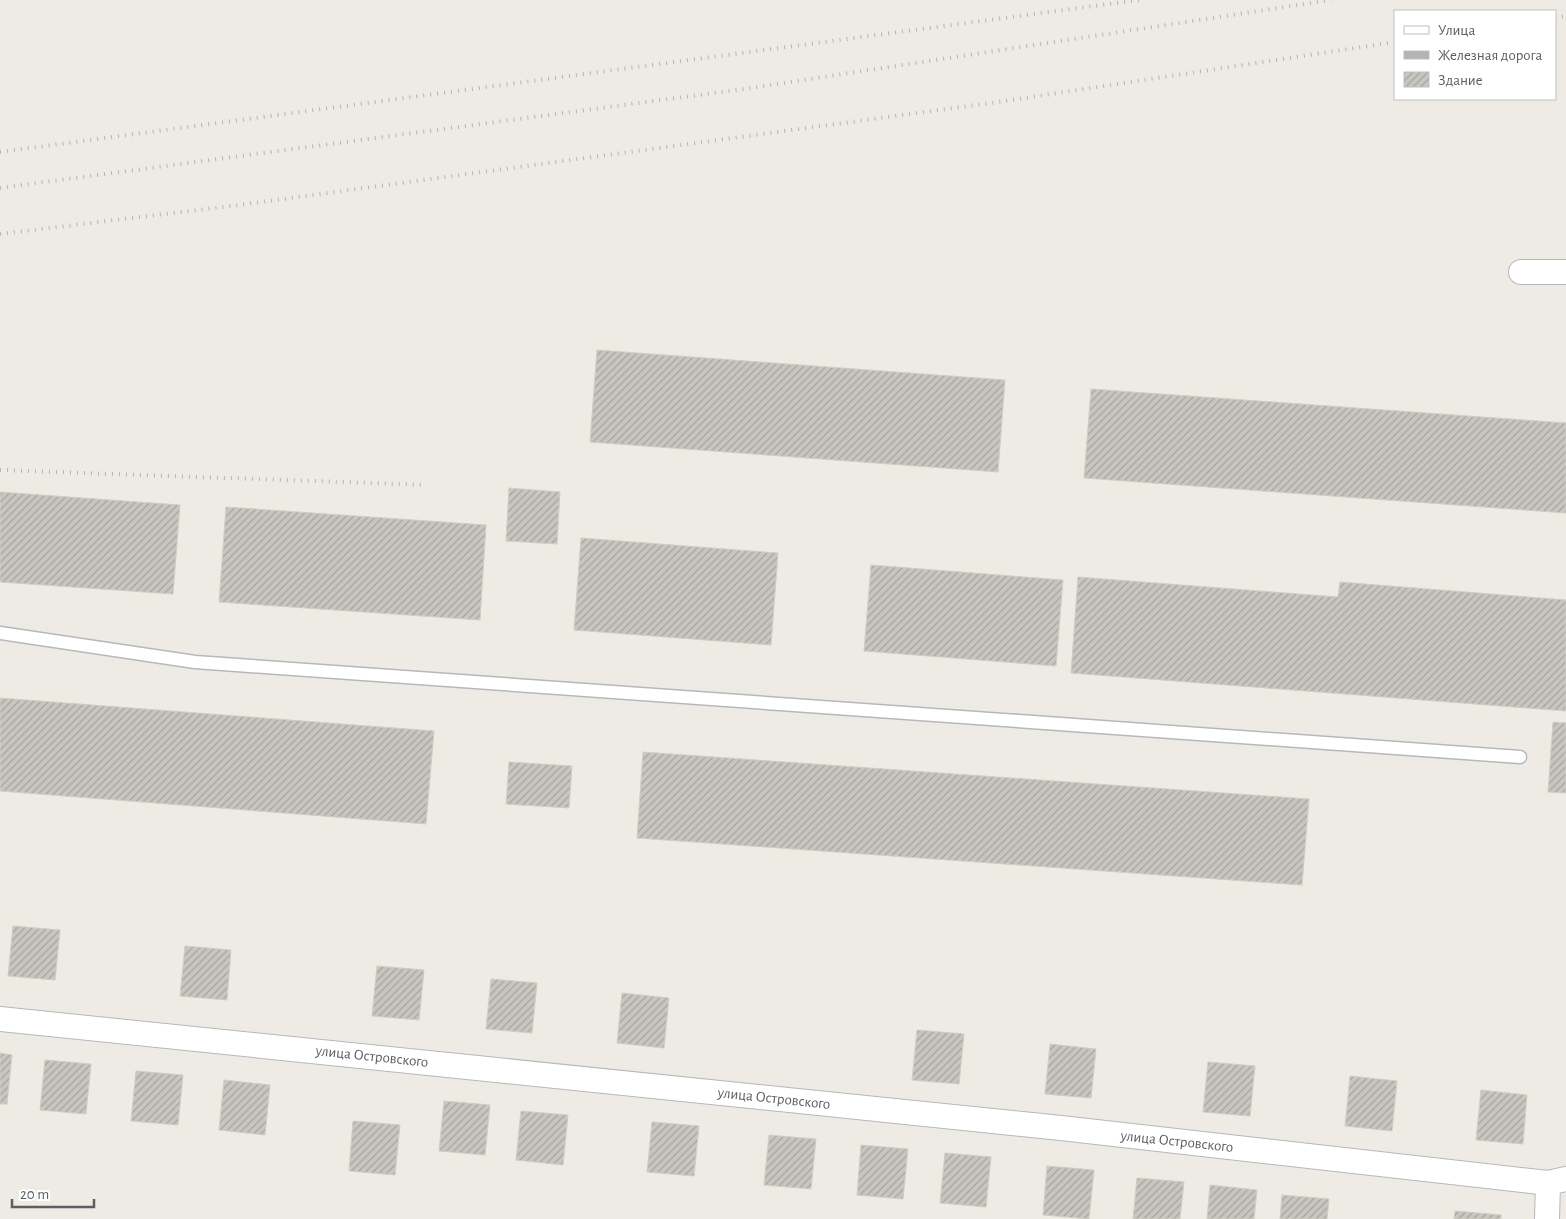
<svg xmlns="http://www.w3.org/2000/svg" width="1566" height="1219" font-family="'Alegreya Sans',sans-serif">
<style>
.building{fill:url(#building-hatch);stroke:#d1cdc1}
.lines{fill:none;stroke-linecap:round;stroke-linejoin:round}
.lane-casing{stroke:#b5b8bc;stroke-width:15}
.street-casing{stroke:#b5b8bc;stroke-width:26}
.lane{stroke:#fff;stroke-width:12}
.street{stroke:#fff;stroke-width:24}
.rail{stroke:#b3b4b4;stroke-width:4;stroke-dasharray:1 6;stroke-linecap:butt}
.labels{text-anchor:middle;stroke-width:4;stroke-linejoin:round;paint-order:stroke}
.street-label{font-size:15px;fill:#5b5e62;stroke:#fff}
</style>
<defs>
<pattern id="building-hatch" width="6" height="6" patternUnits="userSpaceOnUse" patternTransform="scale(1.25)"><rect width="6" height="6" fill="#c8c6c0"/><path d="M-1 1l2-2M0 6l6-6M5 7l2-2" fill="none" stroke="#a5a49f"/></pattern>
</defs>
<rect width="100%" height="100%" fill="#edebe3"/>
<g class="building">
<path d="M597,350L1005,380L998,472L590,442Z"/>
<path d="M1091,389L1566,423V513L1084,478Z"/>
<path d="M509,488L560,492L557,544L506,541Z"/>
<path d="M0,492L180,505L173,594L0,582Z"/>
<path d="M226,507L486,525L480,620L219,602Z"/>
<path d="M581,538L778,553L771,645L574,630Z"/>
<path d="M871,565L1063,580L1056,666L864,651Z"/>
<path d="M1078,577L1338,597L1340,582L1566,600V711L1071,673Z"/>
<path d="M0,698L434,731L426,824L0,791Z"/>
<path d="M1553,722L1566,723V793L1548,792Z"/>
<path d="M643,752L1309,799L1302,885L637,838Z"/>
<path d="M509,762L572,766L569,808L506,804Z"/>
<path d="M13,926L60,930L55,980L8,976Z"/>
<path d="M185,946L231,950L227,1000L180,996Z"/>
<path d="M377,966L424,970L419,1020L372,1016Z"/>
<path d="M491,979L537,983L532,1033L486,1029Z"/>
<path d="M622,993L669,998L664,1048L617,1043Z"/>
<path d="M917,1030L964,1034L959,1084L912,1080Z"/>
<path d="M1050,1044L1096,1049L1091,1098L1045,1094Z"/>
<path d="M0,1053L12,1055L7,1104H0Z"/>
<path d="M45,1060L91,1064L86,1114L40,1110Z"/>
<path d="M1208,1062L1255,1066L1250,1116L1203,1112Z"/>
<path d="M136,1071L183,1075L178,1125L131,1121Z"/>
<path d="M1350,1076L1397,1081L1392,1131L1345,1126Z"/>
<path d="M224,1080L270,1085L265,1135L219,1130Z"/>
<path d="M1481,1090L1527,1095L1523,1144L1476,1140Z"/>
<path d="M444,1101L490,1105L485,1155L439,1151Z"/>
<path d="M521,1111L568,1115L563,1165L516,1160Z"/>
<path d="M353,1121L400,1125L395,1175L349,1171Z"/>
<path d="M652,1122L699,1126L694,1176L647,1172Z"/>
<path d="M769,1135L816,1139L811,1189L764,1185Z"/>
<path d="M861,1145L908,1149L903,1199L857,1195Z"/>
<path d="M945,1153L991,1157L986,1207L940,1203Z"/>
<path d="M1047,1166L1094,1170L1089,1219L1043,1215Z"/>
<path d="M1137,1178L1184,1182L1180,1219H1133Z"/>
<path d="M1210,1185L1257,1190L1254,1219H1207Z"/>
<path d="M1282,1195L1329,1199L1327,1219H1280Z"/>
<path d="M1455,1211L1501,1215V1219H1454Z"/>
</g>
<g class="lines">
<defs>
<path id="lane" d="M0,633L195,662L1520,757"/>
<g id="street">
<path d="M1521,272H1566"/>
<path d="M0,1019L1061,1128L1548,1183"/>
<path d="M1547,1219L1548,1183L1566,1179"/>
</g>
</defs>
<use href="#lane" class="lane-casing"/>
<use href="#street" class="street-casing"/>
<use href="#lane" class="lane"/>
<use href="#street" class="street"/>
<g class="rail">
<path d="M1555,18L1566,16"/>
<path d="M0,152L1139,0"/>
<path d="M0,188L744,89L1331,0"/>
<path d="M0,234L239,205L998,102L1395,42"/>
<path d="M0,470L426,485"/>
</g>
</g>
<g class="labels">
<g class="street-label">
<text transform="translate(372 1056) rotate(6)" y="5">улица Островского</text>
<text transform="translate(774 1098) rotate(6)" y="5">улица Островского</text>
<text transform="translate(1177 1141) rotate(6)" y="5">улица Островского</text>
</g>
</g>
<rect x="1394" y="10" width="162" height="90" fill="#ffffff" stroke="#bdbfc0"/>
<rect x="1404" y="26" width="25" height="8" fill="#ffffff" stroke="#bdbfc0"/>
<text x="1438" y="35" font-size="15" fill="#5b5e62">Улица</text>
<rect x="1404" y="51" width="25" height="8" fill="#b3b4b4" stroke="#bdbfc0"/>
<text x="1438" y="60" font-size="15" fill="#5b5e62">Железная дорога</text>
<rect x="1404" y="72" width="25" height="15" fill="url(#building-hatch)" stroke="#bdbfc0"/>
<text x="1438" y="85" font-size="15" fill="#5b5e62">Здание</text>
<path d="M12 1199v8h82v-8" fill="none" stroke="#5b5e62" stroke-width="2.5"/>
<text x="20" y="1199" font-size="15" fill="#5b5e62" stroke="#ffffff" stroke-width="4" paint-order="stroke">20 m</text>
</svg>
